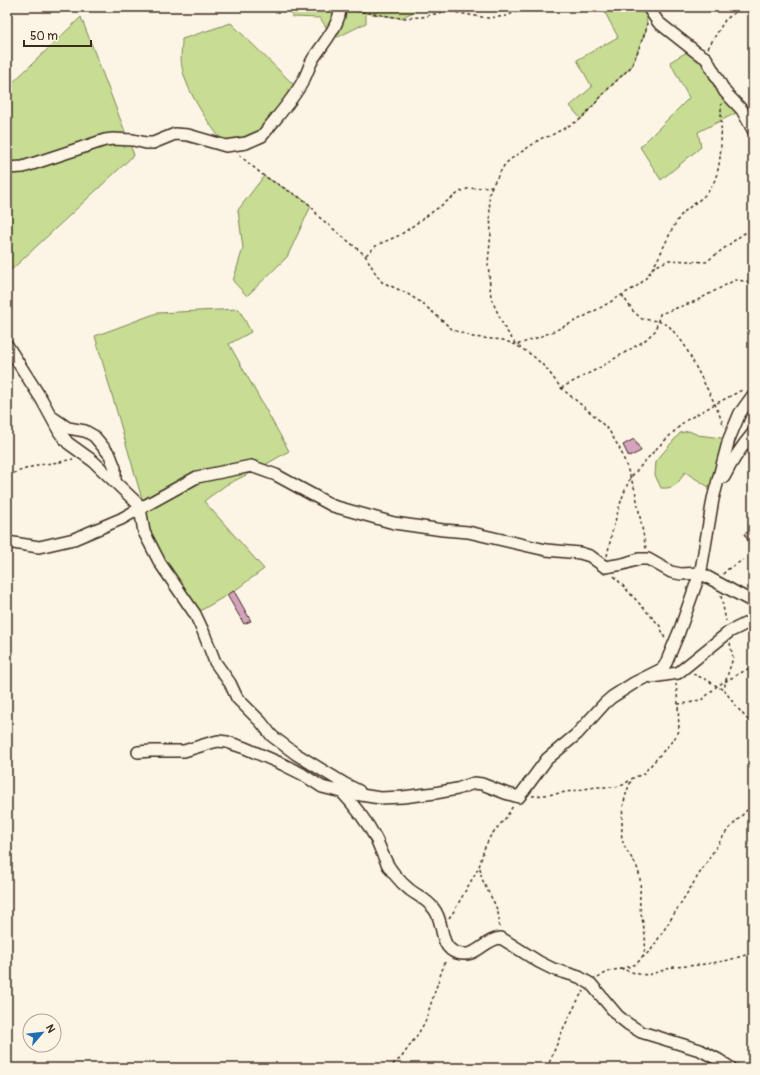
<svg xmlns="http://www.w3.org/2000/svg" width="760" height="1075" font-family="Pangolin,sans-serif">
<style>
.green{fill:#c6dd93;stroke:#808458}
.building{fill:#d6a3bf;stroke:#3b2a1e}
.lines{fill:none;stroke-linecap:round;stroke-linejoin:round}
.minor-casing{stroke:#3b2a1e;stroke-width:14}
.path{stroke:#3b2a1e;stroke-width:1.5;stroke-dasharray:3 3;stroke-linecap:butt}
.minor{stroke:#fcf5e5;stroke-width:11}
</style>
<rect width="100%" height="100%" fill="#fcf5e5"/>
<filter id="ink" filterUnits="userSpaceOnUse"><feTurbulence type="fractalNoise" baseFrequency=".025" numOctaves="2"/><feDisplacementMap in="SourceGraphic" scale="8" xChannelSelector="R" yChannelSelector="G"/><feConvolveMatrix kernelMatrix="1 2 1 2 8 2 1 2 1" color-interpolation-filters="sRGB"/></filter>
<g filter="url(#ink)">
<g class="green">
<path d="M290,7H423L401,18L366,13V23L338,37L330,33L320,18L292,17Z"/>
<path d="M602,7H648L646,30L632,66L610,87L581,119L570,106L592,87L577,60L618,37Z"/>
<path d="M81,17L134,155L7,274V88Z"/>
<path d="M231,23L298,89L262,136L226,146C210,125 187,94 182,67C180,58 182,48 182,39Z"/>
<path d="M692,49L742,110L698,132L701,147L661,180L640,147L689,98L670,62Z"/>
<path d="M264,176L304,200L311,206L287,257L247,296L233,281L243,248L238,210Z"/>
<path d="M239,309L251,332L229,344L289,451L258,469L226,485L204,501L264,569L234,591L195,614L144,532V506L95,336L157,313Z"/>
<path d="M689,431L698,435L729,439L715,491L685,472C678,483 676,489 661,488L655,475L656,461L680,433Z"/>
</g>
<g class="building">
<path d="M634,439L641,451L629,457L623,445Z"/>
<path d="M753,529V549L744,534Z"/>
<path d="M234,591L251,621L244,624L227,595Z"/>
</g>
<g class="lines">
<defs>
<g id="minor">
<path d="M648,7L658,22L696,52L706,58L725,92L742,110L753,130"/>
<path d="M7,168L23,167L105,140L113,139L133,140L146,143H153L175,134L188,135L226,146L246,143L262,136C275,119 292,101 303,81C307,74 309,66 313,59C322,45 341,24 340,7"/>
<path d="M7,345L42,400L60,433L68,443L93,461L137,503L140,508L144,532L160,563L195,614L203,631L215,662L230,683L237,698L261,722L272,736L296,754L345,784L359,791"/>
<path d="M52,417L68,428L85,431L94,436L110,455L115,468V482"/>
<path d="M724,477C732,461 742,446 753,433"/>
<path d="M7,542L39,547L74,539L121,519L197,477L251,466L276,475L333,506L394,523L443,530L468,532L546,550L580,553L590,556L605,567L623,564L639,559H648L671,572L681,574L700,573L753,602"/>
<path d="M652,677L678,673L729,632L753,620"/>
<path d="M138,752L151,751H184L210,743L218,741L227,742L245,748L282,764L302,774L322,787L342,792L380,798L403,797L435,793L457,789L474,783L482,784L505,793L519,797L547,759L577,734L605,703L612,697L634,683L660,670L663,668L666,663L679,632L701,570L713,499L729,439L740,413L753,395"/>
<path d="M340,790C353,804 366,820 375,837C379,844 381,852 385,859C387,865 391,870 395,875C399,880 405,886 410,890C418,896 428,900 434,909C445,922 438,947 457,953C477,959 484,939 501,938L539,962L553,969L579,977L591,984L618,1016L628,1024L641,1032L700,1050L719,1060L731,1068"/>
</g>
</defs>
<use href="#minor" class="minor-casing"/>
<g class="path">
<path d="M350,10L401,18L422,17L447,11L488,18L507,16L525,7"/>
<path d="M708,48L725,20L742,7"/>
<path d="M239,155L264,176L304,200L311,206L319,217L365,255L376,274L382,282L406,293L422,303L453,330L473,337L492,339L503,340L516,345L532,355L546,368L561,388L596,417L610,432L621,451L635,490L646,549"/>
<path d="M492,186L489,194L491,233L488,263L491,298L504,327L516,345C554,333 586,317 620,296C628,291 638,287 645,279C660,261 666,237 679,218C686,207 703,200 710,189C724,169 721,130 721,106L722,103"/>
<path d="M366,255L377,245L400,235L460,192L467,189L492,186L505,164L511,159L542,138L550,136L581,119L610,87L632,66L646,30L647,23"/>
<path d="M652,268L669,260L706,262L743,234L753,229"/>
<path d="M622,295L633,311L642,319L658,321L669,326L684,344L715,404L724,426"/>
<path d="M561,388L599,368L644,341L655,331L660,314L696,301L735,280L753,282"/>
<path d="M7,474H11L37,465L60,462L73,459"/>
<path d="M607,556L613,528L622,498L630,478L657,448L685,421L715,404L744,389"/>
<path d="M723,574L728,569L743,560"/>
<path d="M614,576L660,626L665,639"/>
<path d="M721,596L726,621"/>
<path d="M730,643L733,658L725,683V691L735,705L753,726"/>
<path d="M693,674L707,680L725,691"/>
<path d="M678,704L689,703L703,699L717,686L753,666"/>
<path d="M532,796L555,794L596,787H615L623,785L633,778L643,774L674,739L679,731L678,704L676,684"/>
<path d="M480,868C481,873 481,877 483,881C490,898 501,908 499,928"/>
<path d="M449,918L454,911L479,867L484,849L491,835L505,819L513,806"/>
<path d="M642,958L651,950L664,930L713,852L727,831L749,808L753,806"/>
<path d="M621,969C627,967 635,966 640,960C651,947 642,923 640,907C639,896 642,884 639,874C637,861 624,852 622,838C621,835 622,830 622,826C622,808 624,796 632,779"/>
<path d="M598,978L604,974L613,970L621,969L639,974L648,975L674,967L699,965L725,961L753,953"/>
<path d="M388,1068L401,1058L418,1034L425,1022L437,985L446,959"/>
<path d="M547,1068L564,1027L580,996L584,991"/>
</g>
<use href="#minor" class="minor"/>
</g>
</g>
<rect width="760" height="1075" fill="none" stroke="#fcf5e5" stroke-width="24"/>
<rect x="12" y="12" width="736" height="1051" fill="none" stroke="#3b2a1e" stroke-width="1.5" filter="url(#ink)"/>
<g transform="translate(42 1033) rotate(62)"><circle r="19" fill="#fcf5e5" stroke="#afa495"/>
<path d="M0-3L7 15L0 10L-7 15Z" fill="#1f6fb2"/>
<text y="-6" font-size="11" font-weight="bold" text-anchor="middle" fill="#3b2a1e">N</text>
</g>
<path d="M24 40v6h67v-6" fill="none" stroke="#3b2a1e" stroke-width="2"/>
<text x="30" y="40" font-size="12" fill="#3b2a1e" stroke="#fcf5e5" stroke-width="3" paint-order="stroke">50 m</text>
</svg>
